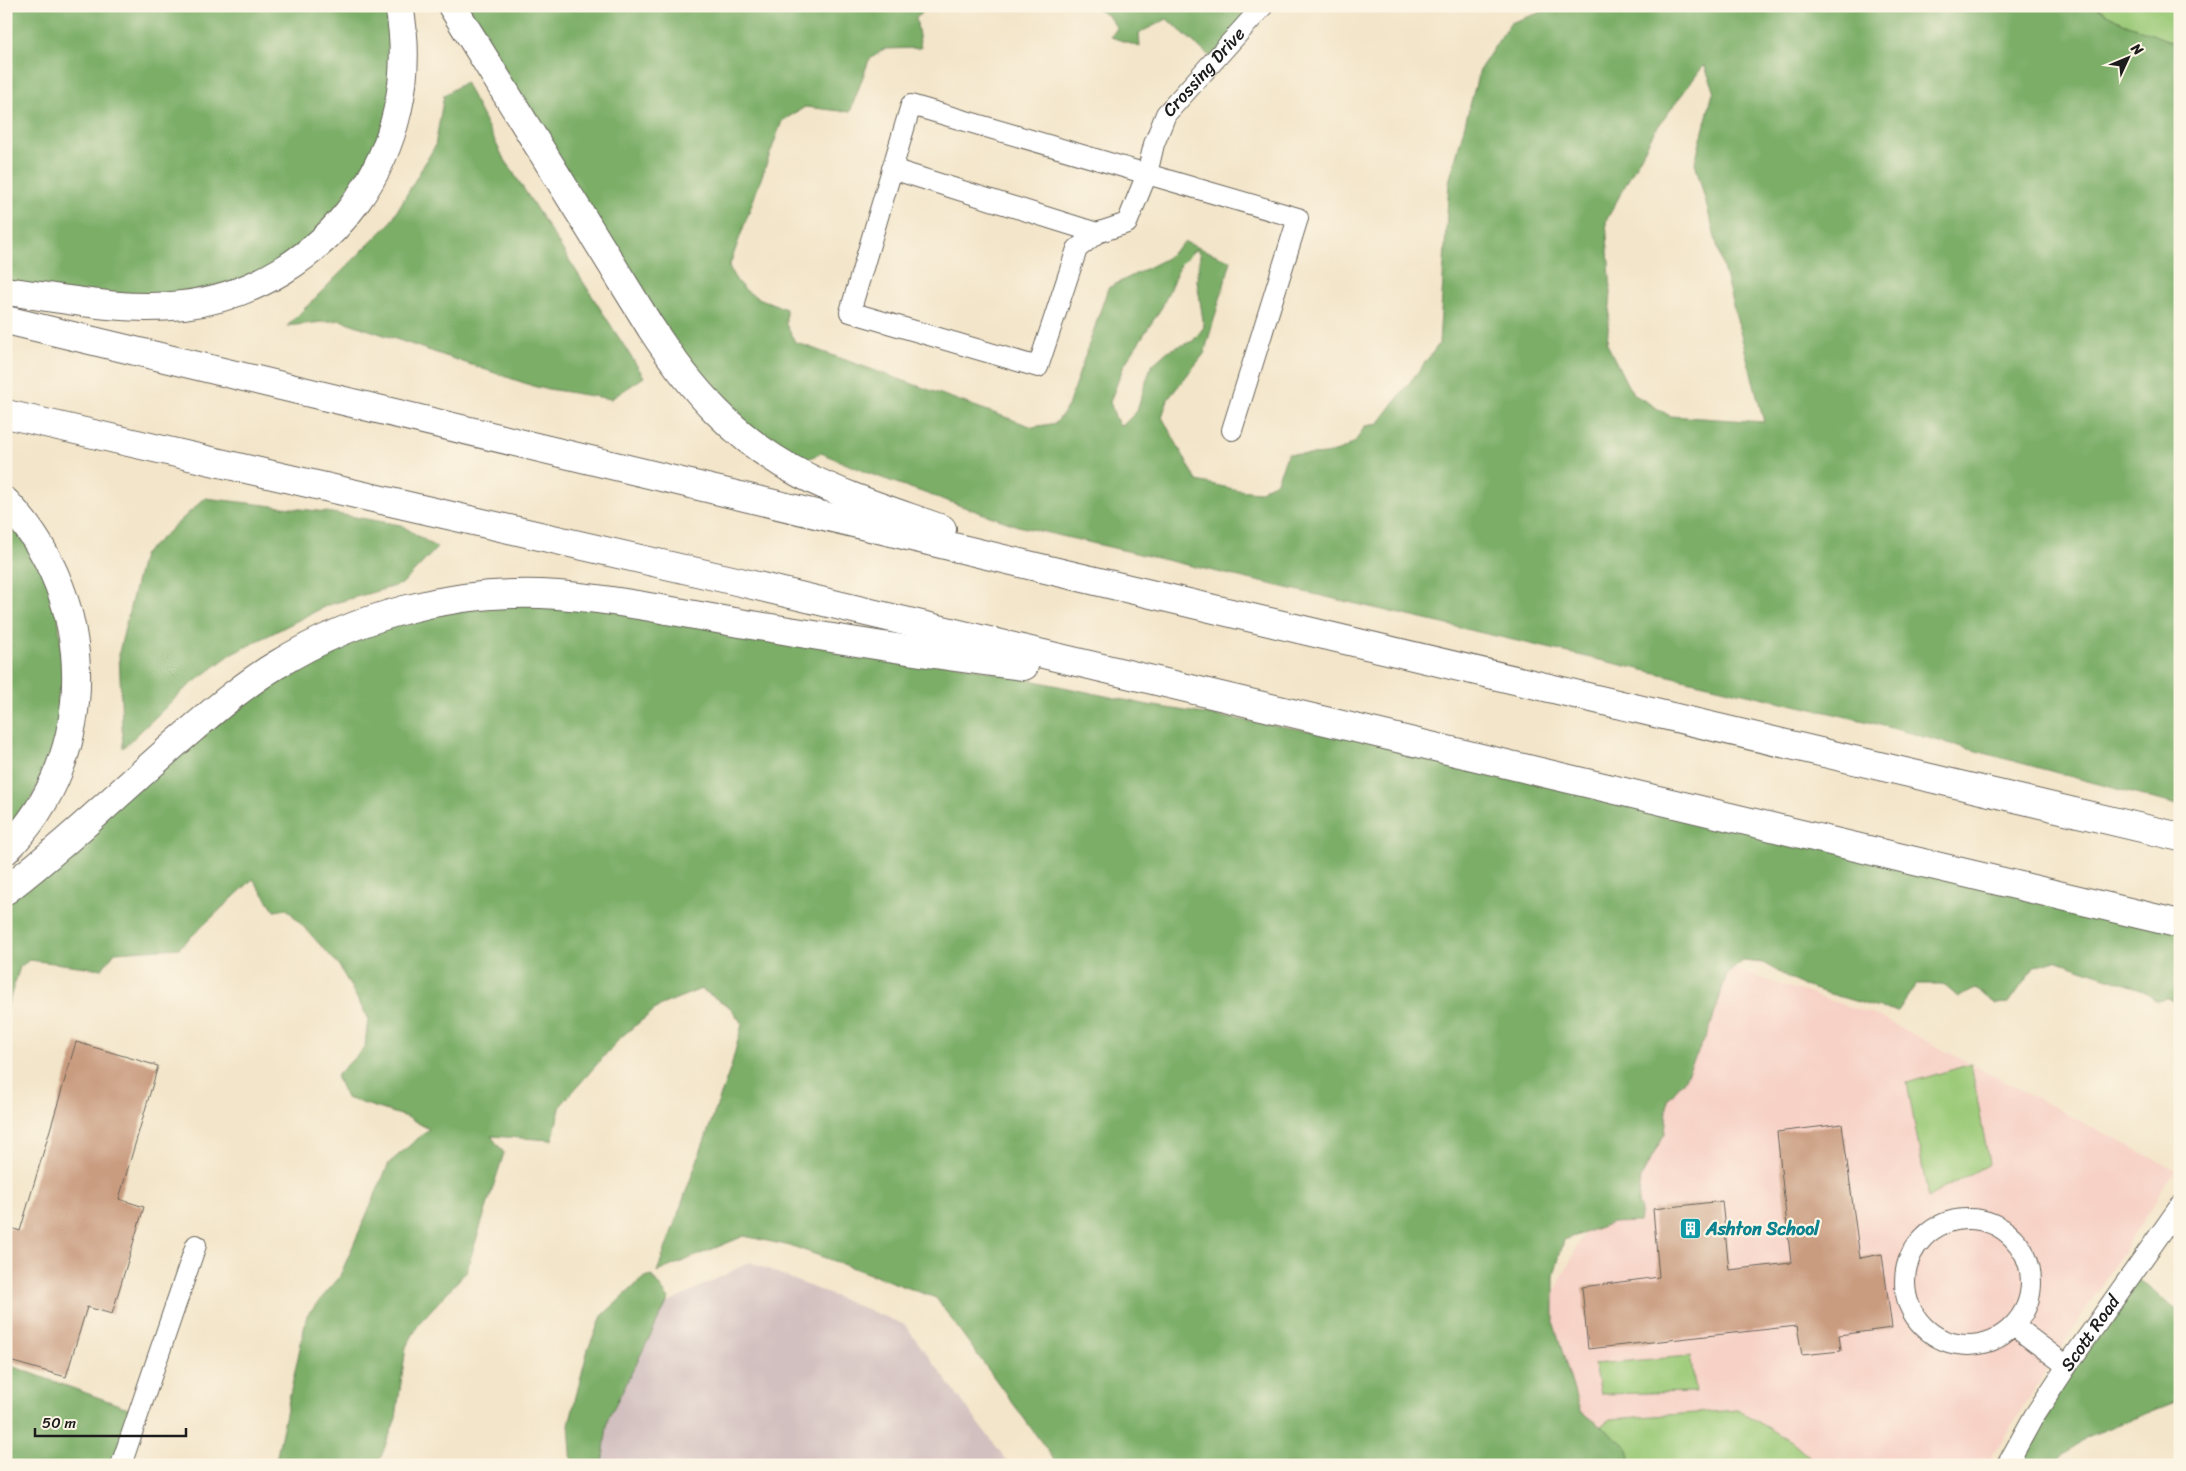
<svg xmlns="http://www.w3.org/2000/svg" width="2186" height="1471" font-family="Sriracha,sans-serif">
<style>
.built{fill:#f7d1c6}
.industrial{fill:#d2bfbf}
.green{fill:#9bca78;stroke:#5c734a}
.forest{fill:#7cae68;stroke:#4c6542;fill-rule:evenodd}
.building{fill:#c99b7f}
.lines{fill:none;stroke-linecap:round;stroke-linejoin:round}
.minor-casing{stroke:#676259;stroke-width:22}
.highway-casing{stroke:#676259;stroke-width:30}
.minor{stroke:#fff;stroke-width:20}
.highway{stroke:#fff;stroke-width:28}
.labels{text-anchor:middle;stroke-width:4.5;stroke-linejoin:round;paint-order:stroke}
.street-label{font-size:18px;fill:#1c1c1c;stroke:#fcf5e5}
.culture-label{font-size:18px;font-weight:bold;fill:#0d838f;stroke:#fcf5e5;text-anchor:start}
</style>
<rect width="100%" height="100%" fill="#fcf5e5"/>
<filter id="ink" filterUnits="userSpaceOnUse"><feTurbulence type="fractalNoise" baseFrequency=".02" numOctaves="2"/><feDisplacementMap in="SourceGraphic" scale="10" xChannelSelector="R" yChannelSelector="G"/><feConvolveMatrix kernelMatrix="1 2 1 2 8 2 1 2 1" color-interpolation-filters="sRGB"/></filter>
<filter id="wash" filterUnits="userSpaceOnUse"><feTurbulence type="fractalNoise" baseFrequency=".0096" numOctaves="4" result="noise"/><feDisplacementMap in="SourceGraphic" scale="20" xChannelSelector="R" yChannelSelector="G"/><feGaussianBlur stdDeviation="1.12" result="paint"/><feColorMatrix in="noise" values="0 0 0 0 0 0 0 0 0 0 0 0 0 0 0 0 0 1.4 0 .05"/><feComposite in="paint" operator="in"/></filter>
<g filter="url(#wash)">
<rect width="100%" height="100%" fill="#f3e5c9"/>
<path class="built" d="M1727,967L1880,1017L2175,1170L1986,1465H1629L1570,1400L1537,1328L1632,1136Z"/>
<path class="industrial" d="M750,1262L905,1325L1010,1465H595L621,1327Z"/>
<g class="green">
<path d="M2094,6H2180V45L2123,23Z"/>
<path d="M1971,1064L1989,1164L1928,1197L1907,1083Z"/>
<path d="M1690,1356L1696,1392L1600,1394L1594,1364Z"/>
<path d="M1738,1410L1794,1443L1817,1463L1816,1465H1640L1633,1460L1601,1431L1602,1425L1610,1419Z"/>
</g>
<g class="forest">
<path d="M6,6H396L395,117L329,233L234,295L6,291Z"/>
<path d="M448,6H930L916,18L921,48L884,49L869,60L850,112L805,107L782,121L729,267C742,296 758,297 786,309V324L795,342L1033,427L1056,423L1068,406L1108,288L1165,259L1185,242L1231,261L1204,354L1168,399L1162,417L1197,481L1238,490L1259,492L1277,481L1288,453C1309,456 1335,457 1353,443C1358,439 1361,432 1365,426L1378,424L1439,344L1449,182L1480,69L1510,23L1559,6H2094L2123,23L2180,45V806L1869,722L1018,526L865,472L821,453L784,470L725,429ZM1704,65L1714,89L1695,162L1764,422L1670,416L1635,395L1628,386L1607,344L1611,292L1606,221L1654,132ZM1196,249L1200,255L1197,281L1204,327L1193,341L1169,350L1151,366L1137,411L1121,427L1116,419L1110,402L1124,365L1162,307L1180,265Z"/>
<path d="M1092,6H1264L1215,61L1167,19L1139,33L1140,47L1111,37L1117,28L1108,16Z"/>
<path d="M465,82L502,155L644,377L611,399L536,387L340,320L287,326L390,223L435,146L444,95Z"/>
<path d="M205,498L326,512L401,525L437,548L402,584L328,605L230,655L185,689L123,748L119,652L143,555Z"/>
<path d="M6,514L55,585L69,723L6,849Z"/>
<path d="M558,601L908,654L1148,705L1374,741L2180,930V1003L2168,999L2157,1001L2138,988L2055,960L2035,966L2009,1003L1996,1004L1976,989L1958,997L1943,984H1916L1898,1011L1875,1007L1803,986L1763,963L1743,961L1727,974L1710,1028L1683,1082L1668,1099L1665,1133L1641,1177L1638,1205L1641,1209L1639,1222L1612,1223L1564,1240L1554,1276V1324L1580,1411L1627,1446L1632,1465H1058L936,1298L795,1247L744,1236L657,1272L731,1067L742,1024L731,1008L701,989L661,1005L621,1037L561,1105L552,1140L491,1136L504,1153L466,1272L420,1322L406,1347L396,1418L378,1465H275L307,1315L339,1278L389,1163L429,1129L407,1117L346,1098L336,1076L365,1047L368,1018L338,964L287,909L275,911L253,879L179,948L115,952L102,969L29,960L20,967L6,1010V889L256,677L418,607Z"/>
<path d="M2129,1274L2153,1289L2180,1314V1400L2087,1437L2058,1459L2057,1465H2006Z"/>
<path d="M651,1275L669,1299L608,1419L602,1465H572L569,1424L588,1349L602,1316L643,1278Z"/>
<path d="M6,1364L136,1411L119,1465H6Z"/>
</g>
<g id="blocks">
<g class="building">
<path d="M76,1042L158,1066L119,1199L144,1207L112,1314L87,1307L66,1377L6,1360V1237L9,1227L20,1231Z"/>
<path d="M1842,1124L1860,1258L1882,1254L1892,1328L1839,1335L1841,1351L1802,1355L1797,1326L1588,1349L1582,1287L1659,1277L1653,1209L1722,1201L1729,1270L1791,1263L1777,1132Z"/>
</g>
</g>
</g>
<g filter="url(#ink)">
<use href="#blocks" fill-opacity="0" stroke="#676259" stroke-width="1"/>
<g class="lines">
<defs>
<g id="minor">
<path d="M892,169L1097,233"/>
<path id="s1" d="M1232,430L1298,218L1147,174L1127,223L1097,233L1077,249L1038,367L850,312L911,105L1147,174L1154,144L1166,114L1263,6"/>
<circle cx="1968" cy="1282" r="63"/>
<path d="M2014,1326L2067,1366"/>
<path d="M121,1465L196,1245"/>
<path id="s2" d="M2007,1465L2034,1416L2067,1366L2180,1206"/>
</g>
<g id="highway">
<path d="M452,6L651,328C690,388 736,441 801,474C846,497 895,512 942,529"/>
<path d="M6,291C65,299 124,312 183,305C328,287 427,149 399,6"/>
<path d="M6,320L1066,574L2180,837"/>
<path d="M6,414L736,581L2180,924"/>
<path d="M6,502C98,597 101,756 6,850"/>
<path d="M6,890C65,845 120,792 176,743C209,715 241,686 278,664C356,616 449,591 541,594C609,597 679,613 746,624C839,639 931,655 1024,666"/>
</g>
</defs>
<use href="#minor" class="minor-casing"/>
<use href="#highway" class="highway-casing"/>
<use href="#minor" class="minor"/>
<use href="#highway" class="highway"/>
</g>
</g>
<defs>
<symbol id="building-square" viewBox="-11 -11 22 22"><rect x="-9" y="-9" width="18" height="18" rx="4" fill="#0f9aa8" stroke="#fcf5e5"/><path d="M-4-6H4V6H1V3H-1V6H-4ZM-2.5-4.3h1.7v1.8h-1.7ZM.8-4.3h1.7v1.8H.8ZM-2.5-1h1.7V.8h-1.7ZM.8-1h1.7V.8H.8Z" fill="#fff"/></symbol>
</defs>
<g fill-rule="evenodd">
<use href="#building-square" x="1678" y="1216" width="25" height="25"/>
</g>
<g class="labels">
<g class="street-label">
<text dy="6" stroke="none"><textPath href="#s1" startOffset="1391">Crossing Drive</textPath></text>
<text dy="6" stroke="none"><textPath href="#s2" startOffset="156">Scott Road</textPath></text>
</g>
<g class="culture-label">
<text x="1706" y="1235">Ashton School</text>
</g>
</g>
<rect width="2186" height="1471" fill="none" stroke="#fcf5e5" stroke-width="25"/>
<g transform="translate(2128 58) rotate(46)" stroke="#fcf5e5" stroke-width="4" paint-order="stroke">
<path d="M0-4L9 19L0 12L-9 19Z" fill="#1c1c1c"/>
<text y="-8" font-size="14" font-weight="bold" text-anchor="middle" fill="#1c1c1c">N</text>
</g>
<path d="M35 1428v8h151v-8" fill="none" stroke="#1c1c1c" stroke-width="2.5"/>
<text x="42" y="1428" font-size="15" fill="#1c1c1c" stroke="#fcf5e5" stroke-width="4" paint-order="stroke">50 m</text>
</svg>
